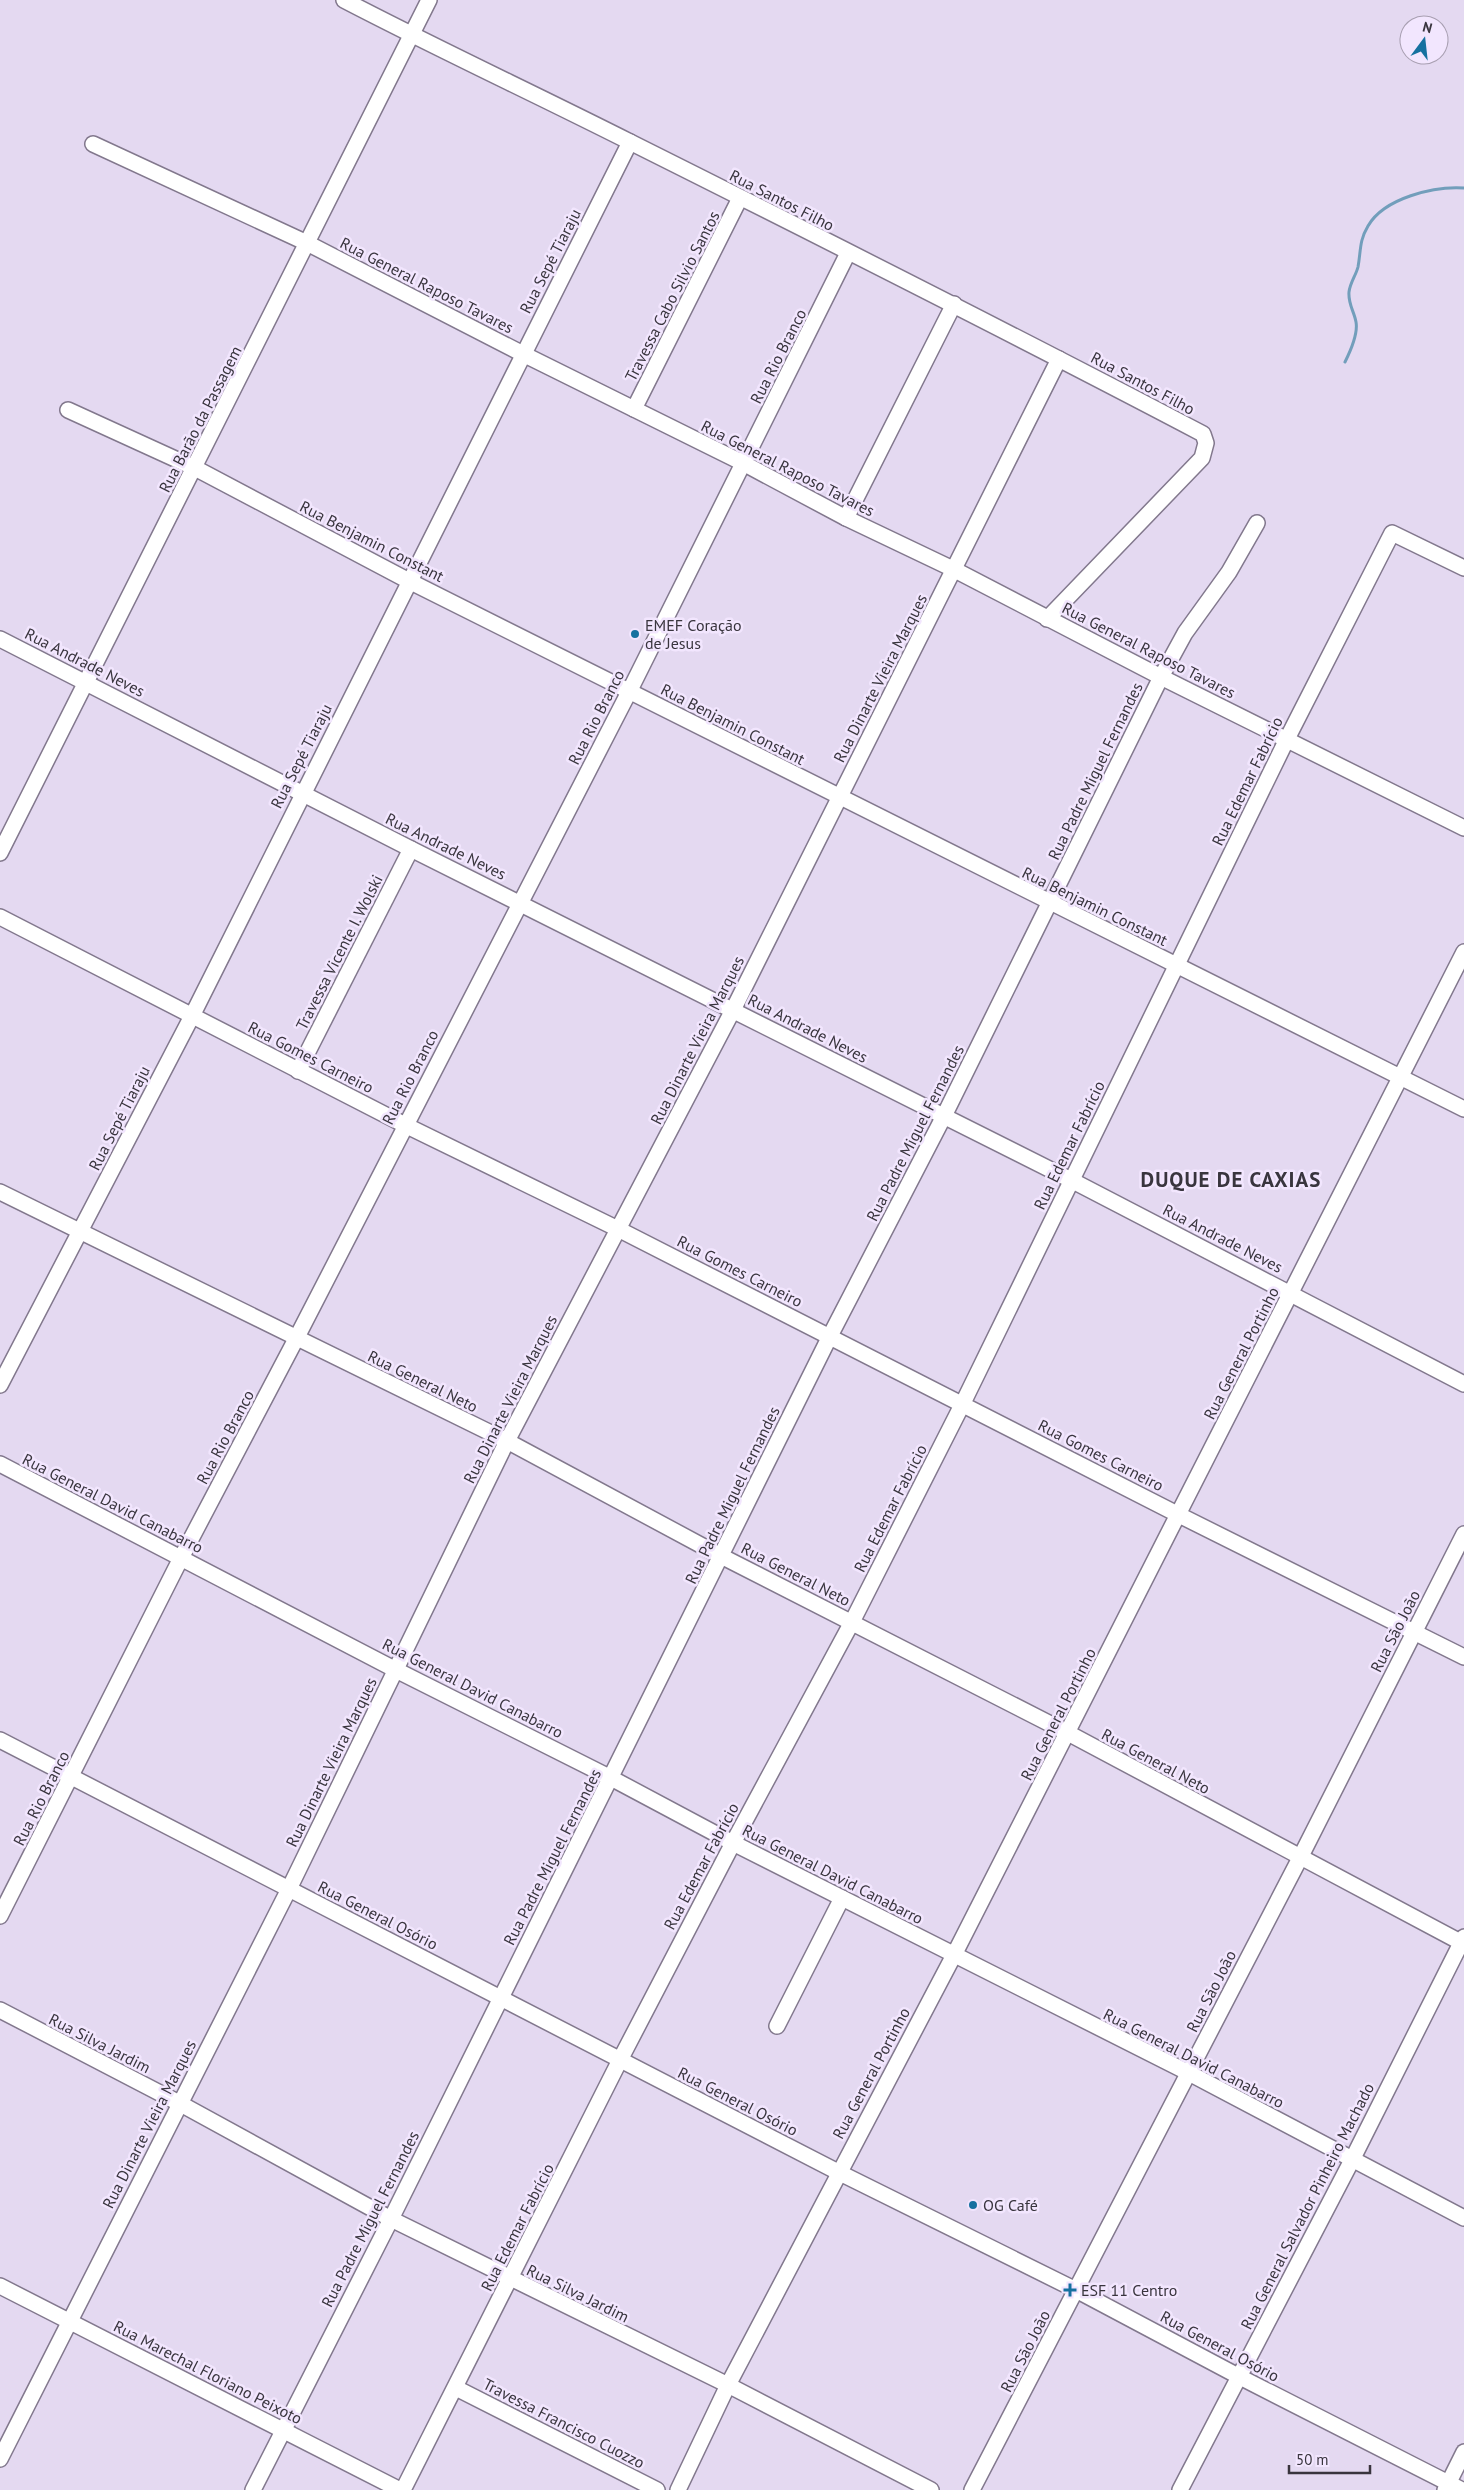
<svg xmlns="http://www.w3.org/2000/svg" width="1464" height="2490" font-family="'PT Sans',sans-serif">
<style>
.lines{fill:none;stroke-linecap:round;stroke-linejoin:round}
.stream{stroke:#729ebb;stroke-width:3}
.minor-casing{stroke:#82788d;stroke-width:18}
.minor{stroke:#fff;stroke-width:15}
.poi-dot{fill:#1671a0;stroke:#f2e6fe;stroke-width:2}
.labels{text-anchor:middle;stroke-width:5;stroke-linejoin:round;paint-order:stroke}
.street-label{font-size:16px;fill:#39353e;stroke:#f2e6fe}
.poi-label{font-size:16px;fill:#39353e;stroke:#f2e6fe;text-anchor:start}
.district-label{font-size:21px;font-weight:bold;letter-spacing:1px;fill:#39353e;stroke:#f2e6fe}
</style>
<rect width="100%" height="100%" fill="#e4d9f1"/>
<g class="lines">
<path class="stream" d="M1345,362C1350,352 1358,333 1356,322C1354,311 1348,304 1349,292C1350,283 1356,275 1358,267C1361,251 1359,241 1368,226C1384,198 1434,186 1464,188"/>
<defs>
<g id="minor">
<path d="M344,0C438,49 535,94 630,142C822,238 1013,334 1203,434L1206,443L1202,458L1047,619"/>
<path d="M93,144L307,243L523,354L743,463L846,518L955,570L1161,677L1464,828"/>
<path d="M634,409L740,198"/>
<path d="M68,410L195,468L409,581L1464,1109"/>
<path d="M846,518L954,304"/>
<path d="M0,639L411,849L1071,1180L1464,1384"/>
<path d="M0,853L429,0"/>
<path d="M0,917L405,1125L618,1229L1179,1515L1464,1657"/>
<path d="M298,1071L411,849"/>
<path d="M0,1192L507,1441L721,1556L1068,1733L1464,1944"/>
<path d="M0,1385L192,1016L630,142"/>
<path d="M0,1464L396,1670L611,1778L733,1843L1189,2073L1464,2218"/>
<path d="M0,1740L838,2172L1076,2290L1238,2376L1462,2490"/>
<path d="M0,1916L181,1558L296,1339L630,690L848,253"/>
<path d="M0,2010L179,2103L391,2219L728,2385L931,2490"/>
<path d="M777,2026L842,1898"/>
<path d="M0,2286L400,2490"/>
<path d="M456,2388L657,2490"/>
<path d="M0,2459L289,1889L507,1441L733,1010L1059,359"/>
<path d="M253,2490L391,2219L830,1336L944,1116L1161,677L1185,633L1229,572L1257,523"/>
<path d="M403,2490L620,2060L733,1843L852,1622L963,1403L1287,739L1392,533L1464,568"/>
<path d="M678,2490L728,2385L954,1955L1464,952"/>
<path d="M972,2490L1300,1858L1464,1534"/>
<path d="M1180,2490L1352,2160L1464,1937"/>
<path d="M1445,2490L1464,2452"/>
</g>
</defs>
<use href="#minor" class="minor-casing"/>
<use href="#minor" class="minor"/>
</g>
<g class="poi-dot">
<circle cx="635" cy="634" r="5"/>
<circle cx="973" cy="2205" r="5"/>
<path d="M1067.5 2282.5h5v5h5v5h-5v5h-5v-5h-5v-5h5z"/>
</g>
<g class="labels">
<g class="street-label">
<text transform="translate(782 200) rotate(27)" y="6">Rua Santos Filho</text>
<text transform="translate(550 261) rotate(-63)" y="6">Rua Sepé Tiaraju</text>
<text transform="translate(427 285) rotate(27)" y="6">Rua General Raposo Tavares</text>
<text transform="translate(672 296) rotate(-63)" y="6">Travessa Cabo Silvio Santos</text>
<text transform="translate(778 356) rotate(-63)" y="6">Rua Rio Branco</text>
<text transform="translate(1143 383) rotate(28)" y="6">Rua Santos Filho</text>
<text transform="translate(200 419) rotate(-63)" y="6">Rua Barão da Passagem</text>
<text transform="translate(788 468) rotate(27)" y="6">Rua General Raposo Tavares</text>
<text transform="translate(372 541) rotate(27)" y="6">Rua Benjamin Constant</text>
<text transform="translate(1149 650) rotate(27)" y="6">Rua General Raposo Tavares</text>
<text transform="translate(85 662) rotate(27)" y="6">Rua Andrade Neves</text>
<text transform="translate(880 678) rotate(-63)" y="6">Rua Dinarte Vieira Marques</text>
<text transform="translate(596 717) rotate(-63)" y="6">Rua Rio Branco</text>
<text transform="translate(733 724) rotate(27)" y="6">Rua Benjamin Constant</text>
<text transform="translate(301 756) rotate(-63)" y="6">Rua Sepé Tiaraju</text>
<text transform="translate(1095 771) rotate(-64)" y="6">Rua Padre Miguel Fernandes</text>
<text transform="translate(1247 781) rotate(-64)" y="6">Rua Edemar Fabrício</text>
<text transform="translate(446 846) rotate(26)" y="6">Rua Andrade Neves</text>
<text transform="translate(1095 906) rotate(26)" y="6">Rua Benjamin Constant</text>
<text transform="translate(339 952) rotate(-63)" y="6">Travessa Vicente I. Wolski</text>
<text transform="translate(808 1028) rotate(27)" y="6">Rua Andrade Neves</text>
<text transform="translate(697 1040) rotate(-63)" y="6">Rua Dinarte Vieira Marques</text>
<text transform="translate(311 1057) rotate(27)" y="6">Rua Gomes Carneiro</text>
<text transform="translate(410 1077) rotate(-63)" y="6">Rua Rio Branco</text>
<text transform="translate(119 1118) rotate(-63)" y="6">Rua Sepé Tiaraju</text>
<text transform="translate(915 1133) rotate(-63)" y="6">Rua Padre Miguel Fernandes</text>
<text transform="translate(1069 1145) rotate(-64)" y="6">Rua Edemar Fabrício</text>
<text transform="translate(1223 1238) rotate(27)" y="6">Rua Andrade Neves</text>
<text transform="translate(740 1271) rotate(27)" y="6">Rua Gomes Carneiro</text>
<text transform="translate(1241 1353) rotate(-63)" y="6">Rua General Portinho</text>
<text transform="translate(423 1381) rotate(26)" y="6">Rua General Neto</text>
<text transform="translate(510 1399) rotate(-63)" y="6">Rua Dinarte Vieira Marques</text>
<text transform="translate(225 1437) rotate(-62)" y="6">Rua Rio Branco</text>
<text transform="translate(1101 1455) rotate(27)" y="6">Rua Gomes Carneiro</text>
<text transform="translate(732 1495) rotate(-64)" y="6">Rua Padre Miguel Fernandes</text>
<text transform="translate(113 1503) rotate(27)" y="6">Rua General David Canabarro</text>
<text transform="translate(890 1508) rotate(-63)" y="6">Rua Edemar Fabrício</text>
<text transform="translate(796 1574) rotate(27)" y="6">Rua General Neto</text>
<text transform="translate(1395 1631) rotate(-63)" y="6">Rua São João</text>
<text transform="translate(473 1688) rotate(27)" y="6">Rua General David Canabarro</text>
<text transform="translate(1058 1714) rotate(-63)" y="6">Rua General Portinho</text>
<text transform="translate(1156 1761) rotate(28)" y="6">Rua General Neto</text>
<text transform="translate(331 1762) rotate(-64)" y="6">Rua Dinarte Vieira Marques</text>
<text transform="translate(41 1798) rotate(-63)" y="6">Rua Rio Branco</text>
<text transform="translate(552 1857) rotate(-63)" y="6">Rua Padre Miguel Fernandes</text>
<text transform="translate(701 1866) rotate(-62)" y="6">Rua Edemar Fabrício</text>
<text transform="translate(833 1874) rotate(27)" y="6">Rua General David Canabarro</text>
<text transform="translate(378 1915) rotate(27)" y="6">Rua General Osório</text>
<text transform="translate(1211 1991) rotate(-63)" y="6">Rua São João</text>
<text transform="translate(100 2043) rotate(27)" y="6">Rua Silva Jardim</text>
<text transform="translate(1194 2058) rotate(27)" y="6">Rua General David Canabarro</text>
<text transform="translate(871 2073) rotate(-62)" y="6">Rua General Portinho</text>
<text transform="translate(738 2101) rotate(27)" y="6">Rua General Osório</text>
<text transform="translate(149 2124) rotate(-63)" y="6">Rua Dinarte Vieira Marques</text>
<text transform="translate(1307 2206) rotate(-63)" y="6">Rua General Salvador Pinheiro Machado</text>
<text transform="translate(370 2219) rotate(-63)" y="6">Rua Padre Miguel Fernandes</text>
<text transform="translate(517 2227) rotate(-63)" y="6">Rua Edemar Fabrício</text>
<text transform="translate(578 2293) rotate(26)" y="6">Rua Silva Jardim</text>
<text transform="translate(1220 2346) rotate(28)" y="6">Rua General Osório</text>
<text transform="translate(1025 2351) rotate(-63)" y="6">Rua São João</text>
<text transform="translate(208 2372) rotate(27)" y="6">Rua Marechal Floriano Peixoto</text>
<text transform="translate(564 2423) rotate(27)" y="6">Travessa Francisco Cuozzo</text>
</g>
<g class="poi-label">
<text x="645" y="631">EMEF Coração<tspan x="645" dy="18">de Jesus</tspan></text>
<text x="983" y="2211">OG Café</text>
<text x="1081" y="2296">ESF 11 Centro</text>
</g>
<g class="district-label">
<text x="1231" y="1187">DUQUE DE CAXIAS</text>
</g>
</g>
<g transform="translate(1424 40) rotate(15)"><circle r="24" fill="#f2e6fe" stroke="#a89fb1"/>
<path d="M0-4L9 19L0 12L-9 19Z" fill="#1671a0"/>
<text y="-8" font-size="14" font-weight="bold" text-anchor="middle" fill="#39353e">N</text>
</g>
<path d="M1289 2465v8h81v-8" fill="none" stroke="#39353e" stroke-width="2.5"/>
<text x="1296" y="2465" font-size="15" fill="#39353e" stroke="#f2e6fe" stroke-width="4" paint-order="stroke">50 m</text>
</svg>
